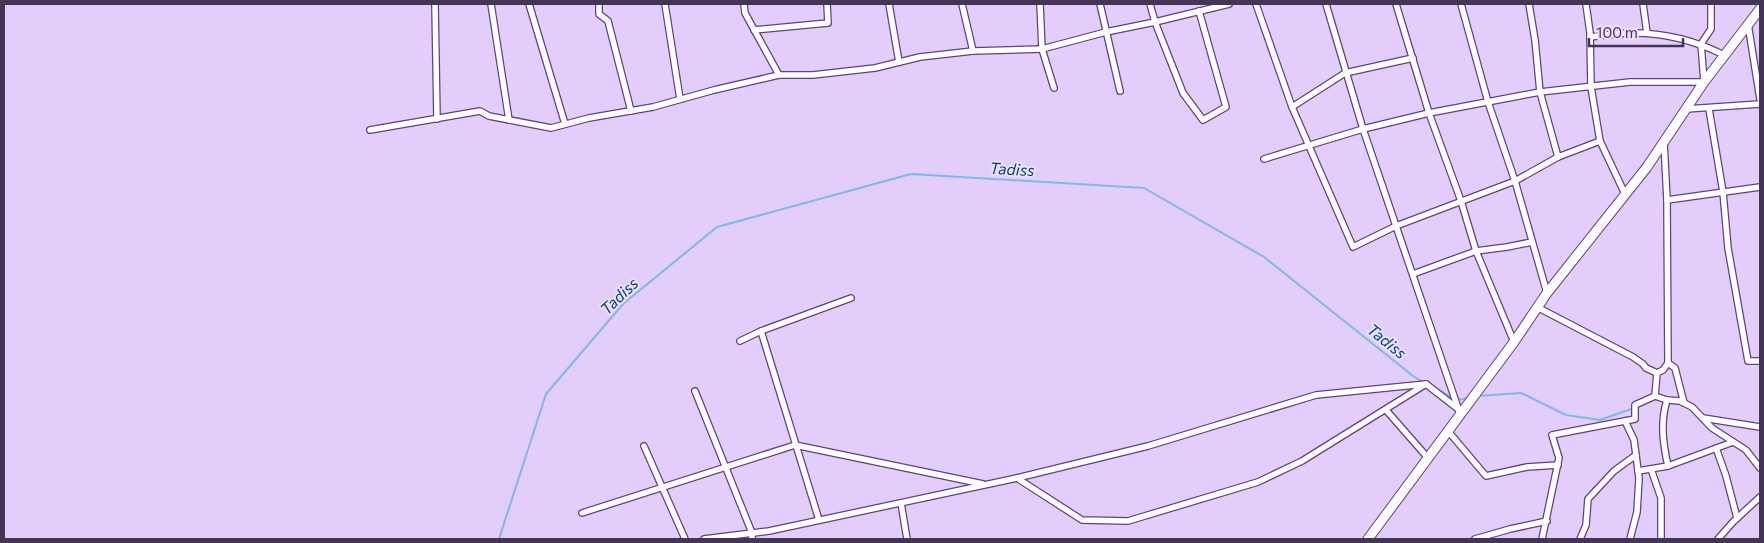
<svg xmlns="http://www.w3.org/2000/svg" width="1764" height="543" font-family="Commissioner,sans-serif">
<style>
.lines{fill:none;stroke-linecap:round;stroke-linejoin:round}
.stream{stroke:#7eb8eb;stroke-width:2}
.street-casing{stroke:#624082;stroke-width:8}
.primary-casing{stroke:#624082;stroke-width:11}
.street{stroke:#fff;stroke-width:5.5}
.primary{stroke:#fff;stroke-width:9}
.labels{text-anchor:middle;stroke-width:4;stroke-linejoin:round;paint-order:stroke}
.water-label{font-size:16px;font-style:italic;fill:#004776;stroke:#ecdefd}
</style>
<rect width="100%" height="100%" fill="#e3cdfb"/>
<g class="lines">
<g class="stream">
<path d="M1439,390L1452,398"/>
<path d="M1478,396L1521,393L1566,415L1600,420L1631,409"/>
<path d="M1456,400L1469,398"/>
<path d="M499,539L546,394L623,304L717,227L911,174L1144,188L1264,257L1413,376L1423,382"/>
</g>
<defs>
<g id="street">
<path d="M435,4L437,119"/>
<path d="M491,4L509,120"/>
<path d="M529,4L565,124"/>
<path d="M599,4V14L608,21L631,111"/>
<path d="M665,4L680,99"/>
<path d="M744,4L745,13L779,75"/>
<path d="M889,4L899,62"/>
<path d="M962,4L973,51"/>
<path d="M1040,4L1042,49L1054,88"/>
<path d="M1100,4L1120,91"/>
<path d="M1150,4L1155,22L1183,93L1203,120L1226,107L1199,11"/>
<path d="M1256,4L1292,107L1353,247L1396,226L1515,181L1558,157L1600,141"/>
<path d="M1326,4L1363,129L1459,411"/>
<path d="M1396,4L1429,113L1461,201L1476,251L1514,342"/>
<path d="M1461,4L1488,102L1515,181L1547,293"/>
<path d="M1529,4L1535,40L1540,92L1558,157"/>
<path d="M1586,4L1590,33L1591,87L1600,141L1625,194"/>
<path d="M1643,4L1647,33"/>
<path d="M1748,24L1760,99"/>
<path d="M754,30L828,23L827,4"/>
<path d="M1590,37C1604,35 1619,33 1633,33C1664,33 1696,41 1724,55"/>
<path d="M1292,107L1345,73L1413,58"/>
<path d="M1686,109L1760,104"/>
<path d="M1709,109L1723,192L1728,248L1748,361H1760"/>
<path d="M370,130L480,111L489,116L551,128L589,118L653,107L714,90L779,75H813L875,68L920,57L973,51L1042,49L1106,32L1155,22L1229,4"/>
<path d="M1264,159L1363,129L1429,113L1540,92L1630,82H1704L1701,44L1711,29V4"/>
<path d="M1667,200L1760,187"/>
<path d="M1413,274L1476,251L1507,247L1532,242"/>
<path d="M1537,307L1633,357L1643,364L1646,368L1657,373L1663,370L1668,363L1667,200L1664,142"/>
<path d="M761,331L819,520"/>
<path d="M740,341L761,331L851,298"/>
<path d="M1668,363L1675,368L1684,403"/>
<path d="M695,391L752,533V539"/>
<path d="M1655,396L1657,373"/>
<path d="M1667,400C1660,422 1663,444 1668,466"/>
<path d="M1386,410L1428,458"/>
<path d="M1703,418L1760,427"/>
<path d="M1625,421L1634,440L1639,478L1637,512L1630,539"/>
<path d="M1448,431L1486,476L1527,467L1558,465"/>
<path d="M644,446L685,539"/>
<path d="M1716,448L1726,476L1737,518"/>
<path d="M1651,469L1661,498V539"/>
<path d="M1638,471L1668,466L1733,442"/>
<path d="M1017,478L1082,520L1128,521L1258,482L1302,461L1426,384L1462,412"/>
<path d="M901,503L907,539"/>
<path d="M582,513L795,445L983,484"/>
<path d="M704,539L769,531L1017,478L1148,446L1316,395L1426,384"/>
<path d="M1475,539L1510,529L1547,521"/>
<path d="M1542,539L1559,458L1552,435L1635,419V405L1655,396L1667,400L1680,401L1692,407L1712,428L1746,450L1760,468"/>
<path d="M1580,539L1586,525L1588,499L1614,471L1636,455"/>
<path d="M1718,539L1733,522L1760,497"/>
</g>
<path id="primary" d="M1368,539L1514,342L1547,293L1647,167L1704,82L1760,9"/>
</defs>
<use href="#street" class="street-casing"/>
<use href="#primary" class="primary-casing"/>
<use href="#street" class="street"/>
<use href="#primary" class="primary"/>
</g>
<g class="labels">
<g class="water-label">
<text transform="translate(1012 169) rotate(3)" y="6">Tadiss</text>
<text transform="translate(619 296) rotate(-44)" y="6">Tadiss</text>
<text transform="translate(1387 341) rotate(39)" y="6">Tadiss</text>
</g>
</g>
<rect width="1764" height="543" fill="none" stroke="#443554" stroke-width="10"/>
<path d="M1589 38v8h94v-8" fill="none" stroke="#443554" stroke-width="2.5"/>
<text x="1596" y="38" font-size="15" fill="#443554" stroke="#ecdefd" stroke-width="4" paint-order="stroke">100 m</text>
</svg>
